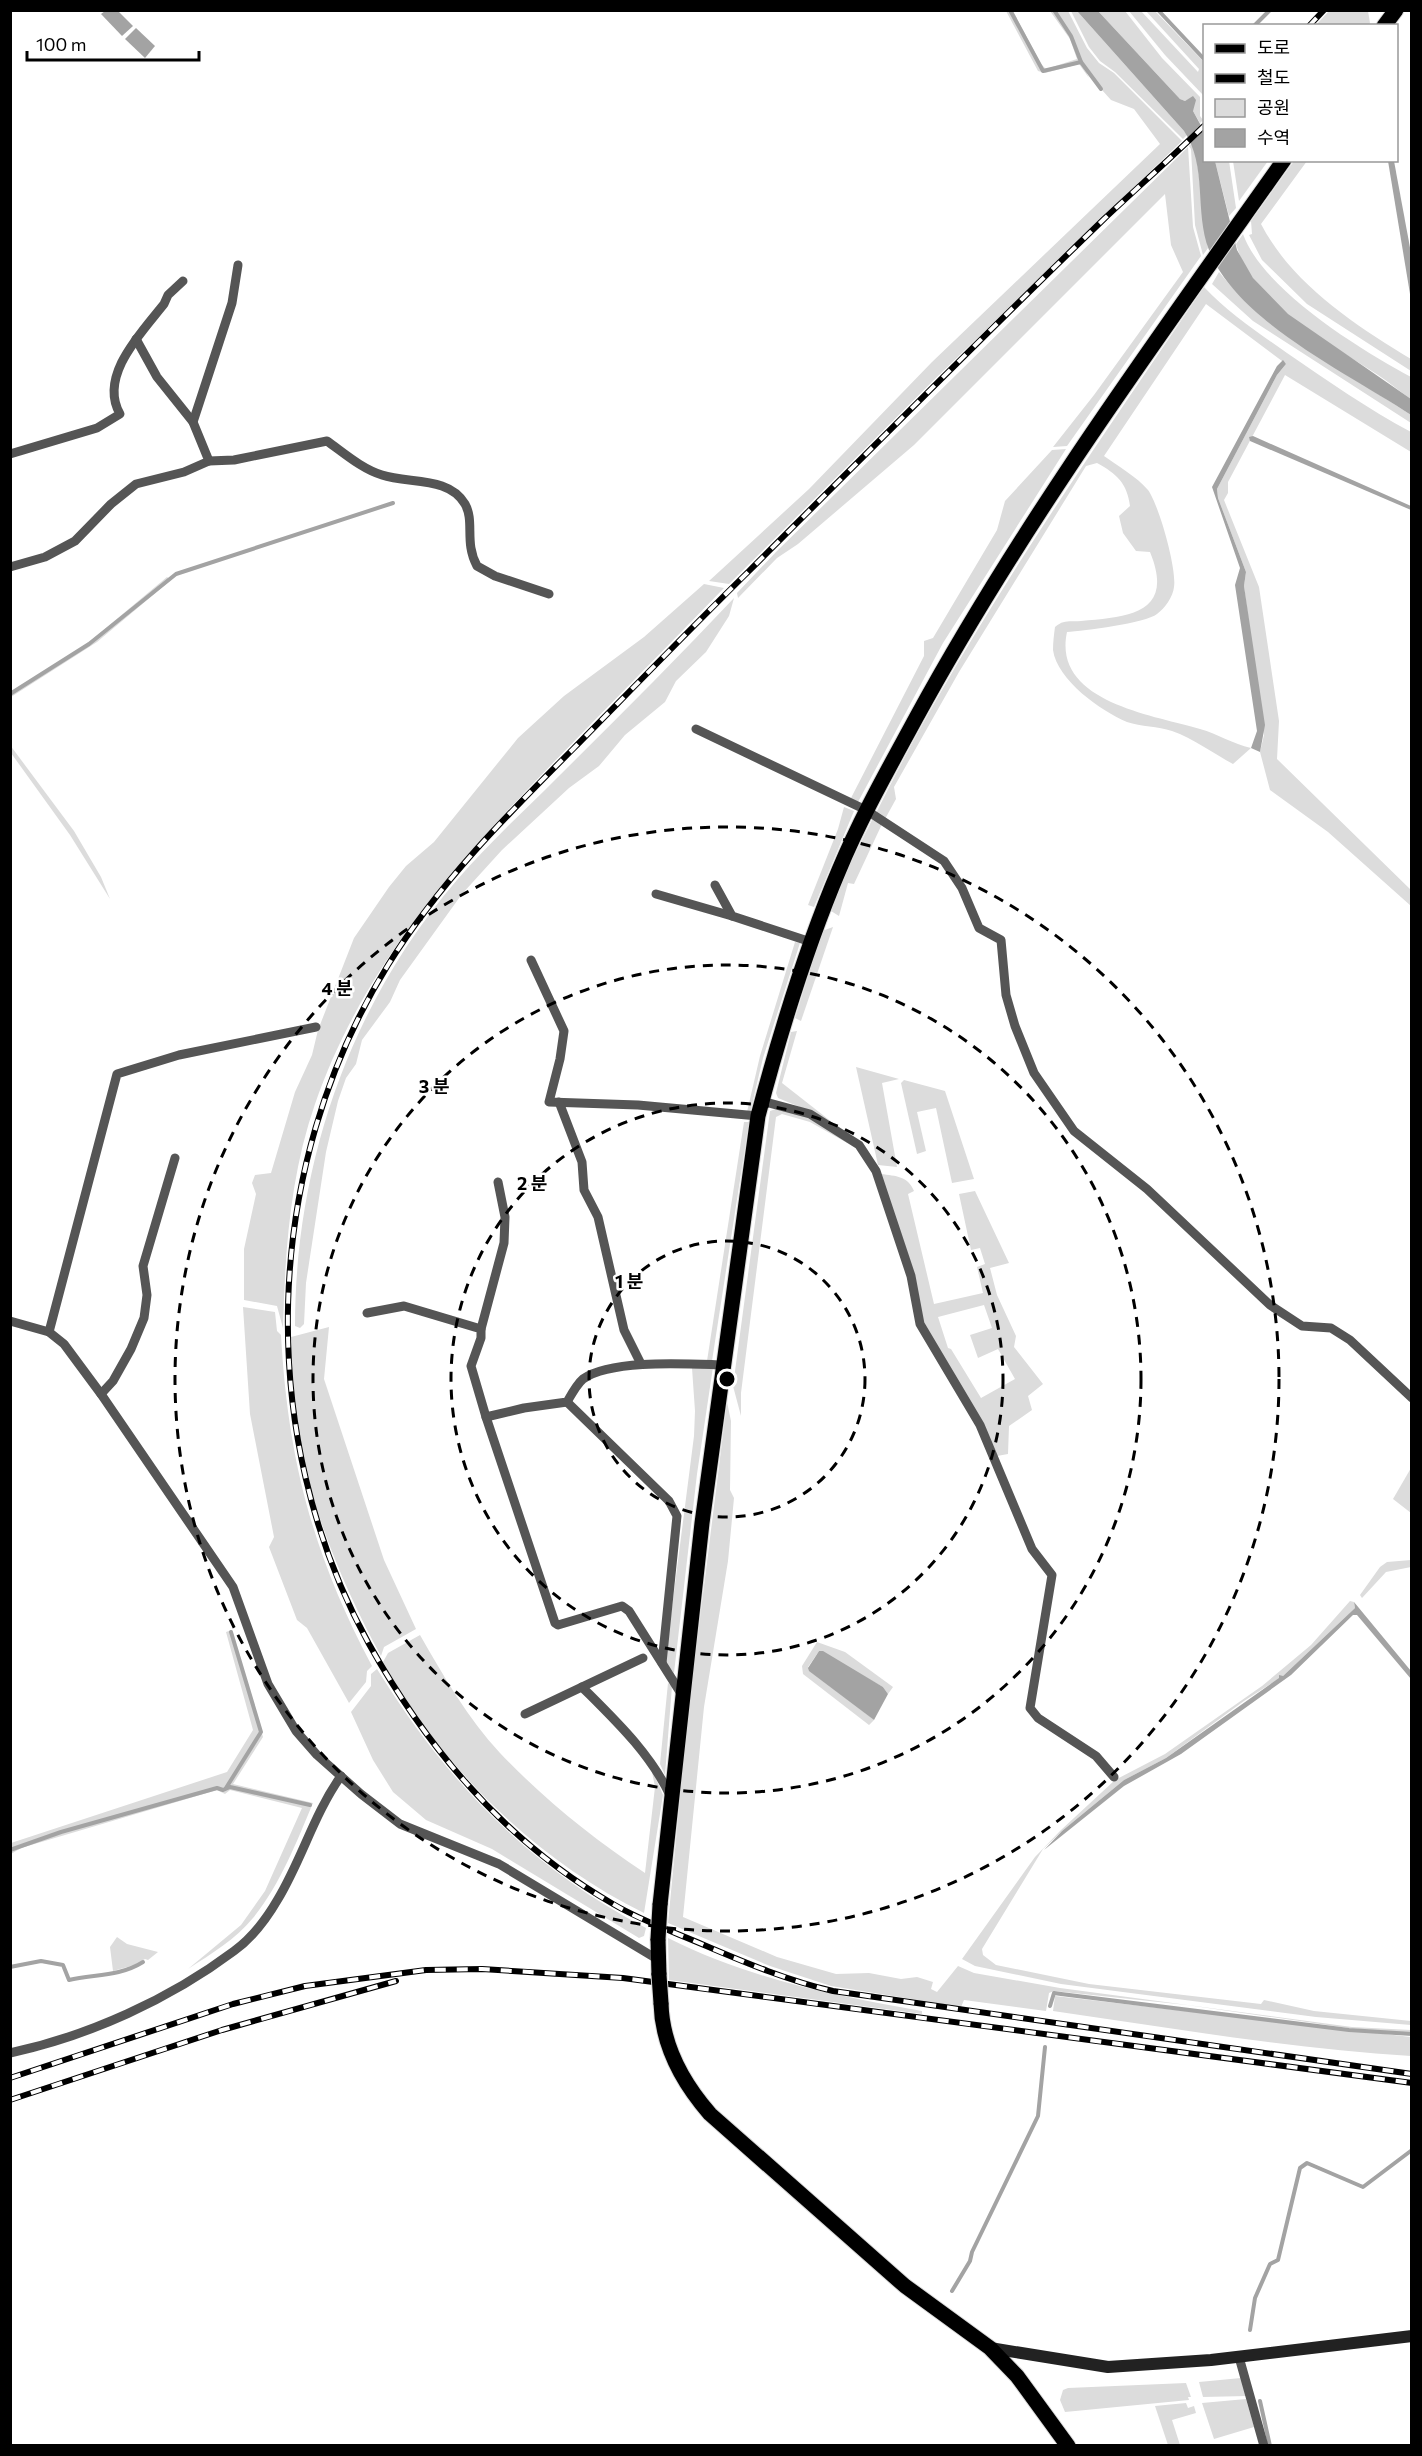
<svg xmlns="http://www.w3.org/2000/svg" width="1422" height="2456" font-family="Commissioner,'Noto Sans KR',sans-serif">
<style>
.green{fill:#dcdcdc;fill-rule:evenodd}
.water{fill:#a3a3a3}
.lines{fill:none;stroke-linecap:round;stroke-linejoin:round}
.stream{stroke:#a3a3a3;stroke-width:4}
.primary-casing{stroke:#dbdbdb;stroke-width:17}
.minor{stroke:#555;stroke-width:9}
.secondary{stroke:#222;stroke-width:12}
.primary{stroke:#000;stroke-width:15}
.rail-casing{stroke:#000;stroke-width:6}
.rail{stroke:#fff;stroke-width:4;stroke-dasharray:11;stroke-linecap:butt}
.primary-bridge-casing{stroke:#dbdbdb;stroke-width:17;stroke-linecap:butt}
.primary-bridge{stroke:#000;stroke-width:15}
.ring{fill:none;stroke:#000;stroke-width:3;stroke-dasharray:10 8}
.centre{fill:#000;stroke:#fff;stroke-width:3}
.ring-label{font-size:18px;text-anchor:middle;font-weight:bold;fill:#000;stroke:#fff;stroke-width:5;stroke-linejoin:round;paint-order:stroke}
</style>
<rect width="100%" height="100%" fill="#fff"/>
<g class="green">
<path d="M1330,10L1368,11L1370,23L1368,26H1315Z"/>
<path d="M1006,11H1013L1041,64L1046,69L1077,59L1070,39L1050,11H1053L1070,37L1089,78L1079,64L1045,73L1038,71Z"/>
<path d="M1056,11H1068L1087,48L1099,63L1114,73L1182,141L939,375L729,584L709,581L809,489L932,362L1160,144L1134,109L1111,100L1102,90L1082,62L1072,35Z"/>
<path d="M1071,11H1077L1184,131L1187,135L1183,139L1115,72L1100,61L1089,47Z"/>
<path d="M1098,11H1125L1162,58L1200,97V116L1203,120L1200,123L1193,111V97L1185,101L1180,99Z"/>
<path d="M1129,11H1141L1198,72L1199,69L1146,11H1155L1203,61L1204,102L1203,95L1165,55Z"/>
<path d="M1192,143L1196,153L1208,248L1203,255L1195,225L1191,149L1189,146Z"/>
<path d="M1188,147L1193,227L1201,256L1067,446L1053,447L1094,395L1183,272L1171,245L1165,194L914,445L798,544L777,558L738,598L737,593L776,552Z"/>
<path d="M1215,161H1229L1236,208L1229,216Z"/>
<path d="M1233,161H1268L1239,201Z"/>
<path d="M1294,161H1307L1261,224C1292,284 1355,325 1411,359V371L1307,304L1262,260L1249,235L1252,234L1251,221Z"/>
<path d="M1243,234C1263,290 1361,350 1411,377V399C1400,392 1389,382 1378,375C1330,343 1252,304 1236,244Z"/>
<path d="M1219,272C1270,335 1344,371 1411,415V423L1253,321L1212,284Z"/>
<path d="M1204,287C1228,313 1259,333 1287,353C1328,381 1368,409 1411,432V452L1285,375L1228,482V493L1224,500L1259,587L1279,721L1277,759L1411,890V906L1328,832L1270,790L1260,752L1264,735L1244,586L1246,572L1218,498L1217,489L1277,375L1286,364L1206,304L1104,456C1118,466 1137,477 1148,490C1159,505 1177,569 1174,587C1173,597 1165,608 1157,614C1146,623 1083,631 1067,632C1052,702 1153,715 1200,729C1218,734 1233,744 1251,748L1233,764C1214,754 1193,738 1172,731C1158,726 1141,727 1127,722C1101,711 1057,680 1053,650C1053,642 1054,634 1055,627C1064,619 1070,622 1081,621C1130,617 1175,613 1150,552L1136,551L1123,533L1119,516L1130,506C1127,483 1117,474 1097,463L1086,466L959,672L894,787L896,799L885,819L876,813C968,627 1088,458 1204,287Z"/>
<path d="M1066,449L943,643L858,802L851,798L924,656V641L933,638L997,530L1005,501L1052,450Z"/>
<path d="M167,577L171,580L97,642L11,697V693L88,643Z"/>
<path d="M704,584L724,588C667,647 609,705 552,764C454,865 362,968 315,1104C290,1176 285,1252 283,1328L277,1306L244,1300V1249L256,1194L252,1183L255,1175L271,1173L295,1092L312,1055L318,1030L354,938L389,887L406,866L434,842L518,738L564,696L644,637Z"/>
<path d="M734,598L729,616L706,652L676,681L665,702L625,735L599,766L569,788L502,850L462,894L400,980L390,1002L362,1040L356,1064L346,1078L338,1101L326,1152L306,1283L304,1324L300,1328L295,1326C295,1164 350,1004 457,880C485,848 516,818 546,789C609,726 673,663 734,598Z"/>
<path d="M10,745L74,831L101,877L110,899L70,835L11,753Z"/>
<path d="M844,807L854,811L814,907L808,905L838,829Z"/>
<path d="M873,818L882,824L854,884L848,883L839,916L831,911L844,876Z"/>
<path d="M833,927L801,1021L795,1018L822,931Z"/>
<path d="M795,942L800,943L763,1058L750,1113L747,1112L760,1056Z"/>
<path d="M797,1031L782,1083L842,1130L812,1112L778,1098L776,1093L791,1032Z"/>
<path d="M856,1067L899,1079L882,1083L897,1167L878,1165Z"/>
<path d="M904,1080L945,1091L974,1179L952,1183L936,1108L917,1112L926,1151L917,1154L901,1083Z"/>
<path d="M776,1109L810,1118L856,1148L810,1122L782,1114L776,1117L741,1393V1416L733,1386L770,1111Z"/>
<path d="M744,1122H749L712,1361H707Z"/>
<path d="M881,1174C896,1176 908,1176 914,1191L908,1194L934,1304L983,1293L977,1267L985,1264L980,1248L971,1250L959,1194L975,1191L1009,1263L990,1268L997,1295L1016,1336L1014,1347L1043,1384L1028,1396L1032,1410L1009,1426L1008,1454L997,1456L922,1323ZM984,1305L992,1328L970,1335L978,1358L998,1349L1015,1379L981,1398L951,1349L948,1348L938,1317Z"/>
<path d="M243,1307L275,1312L277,1331L281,1335C288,1460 313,1555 372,1666L367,1671L366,1682L349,1703L307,1628L297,1620L269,1547L274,1537L250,1414Z"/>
<path d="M329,1327L324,1379L384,1560L416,1629L384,1647L381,1656C331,1565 284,1443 291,1337Z"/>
<path d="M713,1367L697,1474L674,1673L665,1662L694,1436L695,1411L692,1368Z"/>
<path d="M727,1402L731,1421L730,1490L734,1498L728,1561L704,1707L683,1917L777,1957L836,1974L869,1973L901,1979L917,1977L933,1982L931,1989L937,1992L958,1966L974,1973L1060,1988L1352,2027L1411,2030V2033L1348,2028L1187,2005L1054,1991L1049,1993L1046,2011L964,2000L961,2007L831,1986L770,1966L668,1923L688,1714Z"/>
<path d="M1411,1468L1412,1513H1411L1393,1499Z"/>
<path d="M1411,1560V1567L1386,1572L1362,1598L1360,1595L1380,1567L1387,1562Z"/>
<path d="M1350,1601L1354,1602L1355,1608L1283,1676L1244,1701L1166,1758L1124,1780L1062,1831L1043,1849L982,1949L983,1955L996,1965L1089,1984L1261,2004L1264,2000L1314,2011L1411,2021V2025L1316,2017L1061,1984L975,1966L962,1959L1035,1857L1061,1830L1115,1780L1165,1754L1262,1686L1311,1645Z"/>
<path d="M232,1630L263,1737L233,1784L313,1803C297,1841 280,1885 253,1918C236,1939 211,1954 188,1969L241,1925L265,1891L302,1808L230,1790L225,1794L217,1790L21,1848L11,1854V1843L227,1772L253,1730L226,1632Z"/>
<path d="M420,1635C443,1675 468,1719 500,1753C545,1800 591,1837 645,1873L655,1787L651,1767L663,1795L644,1913C535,1859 443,1769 383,1662L388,1653Z"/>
<path d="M817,1642L845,1652L893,1687L888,1694L883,1687L819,1651L808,1667L874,1720L869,1725L803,1674L802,1666Z"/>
<path d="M377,1669C447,1782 528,1866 646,1928L644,1936L639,1938L492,1849L426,1820L393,1792L373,1760L351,1712L371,1686V1674Z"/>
<path d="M668,1683L672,1686L665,1775L660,1764Z"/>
<path d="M117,1937L127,1944L158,1952L148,1960L145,1959L131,1966L113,1971L110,1947Z"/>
<path d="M668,1938C750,1979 832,1995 922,2011V2014L669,1980Z"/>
<path d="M1055,1996L1411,2037V2056C1292,2049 1172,2028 1053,2011Z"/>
<path d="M1241,2378L1247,2396L1203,2397L1199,2382Z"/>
<path d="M1186,2383L1191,2397H1188L1189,2400L1065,2412L1060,2400L1063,2390L1068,2388Z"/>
<path d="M1246,2399L1254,2427L1214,2439L1202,2403Z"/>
<path d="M1186,2403L1188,2408L1194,2406L1196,2413L1172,2420L1180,2445H1168L1155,2406Z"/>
</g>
<g class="water">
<path d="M105,11H118L133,26L122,36L101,14Z"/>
<path d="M1077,11H1098L1180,99L1185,101L1193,96L1196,100L1193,111L1204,131V160L1215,161L1237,250L1253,278L1288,314L1411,399V415C1350,374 1236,321 1209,250C1194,211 1208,167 1184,131Z"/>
<path d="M136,28L155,46L145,58L125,39Z"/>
<path d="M1388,161H1394L1411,253V300Z"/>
<path d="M1283,360L1286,364L1277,375L1217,489L1218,498L1246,572L1244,586L1265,725L1260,752L1251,748L1257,731L1235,585L1240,568L1212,487L1277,366Z"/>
<path d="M1253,436L1411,506V510L1250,441L1249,437Z"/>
<path d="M1354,1602L1411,1671V1679L1357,1615H1353L1291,1675L1181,1754L1124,1786L1044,1850L1062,1831L1124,1780L1166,1758L1279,1678V1675L1283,1676L1355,1608Z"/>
<path d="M819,1651H823L883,1687L888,1694L874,1720L809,1671L808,1668Z"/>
</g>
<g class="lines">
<g class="stream">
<path d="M1010,10L1043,71L1081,62"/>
<path d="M1054,10L1071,36L1081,62L1101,89"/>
<path d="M1158,10L1204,59"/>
<path d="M1254,26L1270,10"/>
<path d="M10,694L89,644L176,574L393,503"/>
<path d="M226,1788L261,1732L231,1632"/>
<path d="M10,1850L61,1832L217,1788L223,1790L230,1787L310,1805"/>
<path d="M10,1967L41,1961L63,1965L69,1980C94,1974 119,1977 143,1962"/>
<path d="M1050,2006L1054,1993L1061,1994L1349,2030L1412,2034"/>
<path d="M952,2291L970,2261L972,2252L1038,2116L1045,2047"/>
<path d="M1250,2330L1255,2298L1270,2264L1278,2260L1300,2168L1307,2163L1363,2187L1412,2150"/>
<path d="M1260,2401L1270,2446"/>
</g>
<defs>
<g id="primary">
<path d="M1384,26L1396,10"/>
<path d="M660,1905L702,1523L758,1116C780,1033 805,950 839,870C861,817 889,768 916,718C1023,522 1155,342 1284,160"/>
<path d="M658,1939L659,1975"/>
<path d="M661,2003C662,2045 683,2083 710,2114L905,2286L990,2348L1017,2376L1068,2446"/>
</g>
</defs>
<use href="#primary" class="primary-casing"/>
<g class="minor">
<path d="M193,422L232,303L238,265"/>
<path d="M10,454L97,428L120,414C98,376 142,332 164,304L168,295L183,281"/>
<path d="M209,461L234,460L327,441C344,453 362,469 382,475C409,484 449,476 465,504C475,522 464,542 477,566L495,576L549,594"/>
<path d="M10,567L45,557L75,541L111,504L136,484L184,472L209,461L193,422L157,377L136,339"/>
<path d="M696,729L866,810L944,861L962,888L979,928L1001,940L1006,995L1015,1026L1034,1073L1074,1131L1147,1189L1270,1305L1302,1326L1331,1328L1350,1340L1412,1398"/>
<path d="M715,885L732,916L811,942"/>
<path d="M656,894L732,916"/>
<path d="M531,960L564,1031L560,1059L549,1102L638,1105L758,1116"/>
<path d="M762,1101L810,1114L859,1145L876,1171L911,1276L920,1324L980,1425L1032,1549L1052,1575L1030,1708L1038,1718L1096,1756L1114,1777"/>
<path d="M559,1102L582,1162L584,1190L598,1217L624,1330L641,1364"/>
<path d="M367,1313L404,1306L481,1329V1338L471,1366L486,1417L524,1408L567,1402C571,1395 577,1384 583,1379C611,1359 688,1364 723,1365"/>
<path d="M10,1321L49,1332L64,1344L101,1394L233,1587L268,1684L296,1731L317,1755L361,1794L400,1824L499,1864L657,1959"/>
<path d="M481,1329L504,1243L505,1217L498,1182"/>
<path d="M49,1332L117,1074L179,1055L316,1027"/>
<path d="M101,1394L113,1381L131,1349L144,1318L147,1295L143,1266L175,1158"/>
<path d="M567,1402L669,1501L677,1516L662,1663"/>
<path d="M486,1417L555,1623L558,1625L622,1606L629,1611L682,1695"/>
<path d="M582,1687C616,1721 650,1753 671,1797"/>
<path d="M525,1714L643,1658"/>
<path d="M10,2053C89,2036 170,1999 234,1951C252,1938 267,1918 278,1899C302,1859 314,1814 341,1776"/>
<path d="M1239,2357L1264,2446"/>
</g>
<path class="secondary" d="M990,2348L1108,2367L1211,2360L1412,2336"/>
<use href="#primary" class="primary"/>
<defs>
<g id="rail">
<path d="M1309,26L1324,10"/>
<path d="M1204,126C1171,158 1137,188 1104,219C984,335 867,453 749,571C690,629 632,689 574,748C506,816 439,883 388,965C262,1168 254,1435 369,1644C428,1750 507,1843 613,1904C642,1921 674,1932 704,1945C746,1963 789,1981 833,1991L1412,2074"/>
<path d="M10,2078L233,2004L305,1986L426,1970L482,1969L623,1978L1412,2083"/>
<path d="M10,2100L222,2030L396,1981"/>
</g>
</defs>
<use href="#rail" class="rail-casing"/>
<use href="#rail" class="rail"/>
<defs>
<g id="primary-bridge">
<path d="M658,1939L660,1905"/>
<path d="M659,1975L661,2003"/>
</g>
</defs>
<use href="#primary-bridge" class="primary-bridge-casing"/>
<use href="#primary-bridge" class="primary-bridge"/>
</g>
<g class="ring">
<circle cx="727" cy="1379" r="138"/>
<circle cx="727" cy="1379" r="276"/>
<circle cx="727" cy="1379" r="414"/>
<circle cx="727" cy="1379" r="552"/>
</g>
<circle cx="727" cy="1379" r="9" class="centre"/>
<g class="ring-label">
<text x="337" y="995">4 분</text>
<text x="434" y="1093">3 분</text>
<text x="532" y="1190">2 분</text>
<text x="629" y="1288">1 분</text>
</g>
<rect width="1422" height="2456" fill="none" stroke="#000000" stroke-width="24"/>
<rect x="1203" y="24" width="195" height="138" fill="#ffffff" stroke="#999999" stroke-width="1.5"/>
<rect x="1215" y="44" width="30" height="9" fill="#000000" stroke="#999999" stroke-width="1.5"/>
<text x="1257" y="54" font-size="18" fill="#000000">도로</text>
<rect x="1215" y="74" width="30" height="9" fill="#000000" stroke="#999999" stroke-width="1.5"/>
<text x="1257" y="84" font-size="18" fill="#000000">철도</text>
<rect x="1215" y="99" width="30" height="18" fill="#dcdcdc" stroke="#999999" stroke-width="1.5"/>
<text x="1257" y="114" font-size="18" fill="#000000">공원</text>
<rect x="1215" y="129" width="30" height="18" fill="#a3a3a3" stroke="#999999" stroke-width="1.5"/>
<text x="1257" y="144" font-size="18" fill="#000000">수역</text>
<path d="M27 51v9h172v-9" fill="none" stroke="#000000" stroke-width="3"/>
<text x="36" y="51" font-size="18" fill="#000000" stroke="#ffffff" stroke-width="4.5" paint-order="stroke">100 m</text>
</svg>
